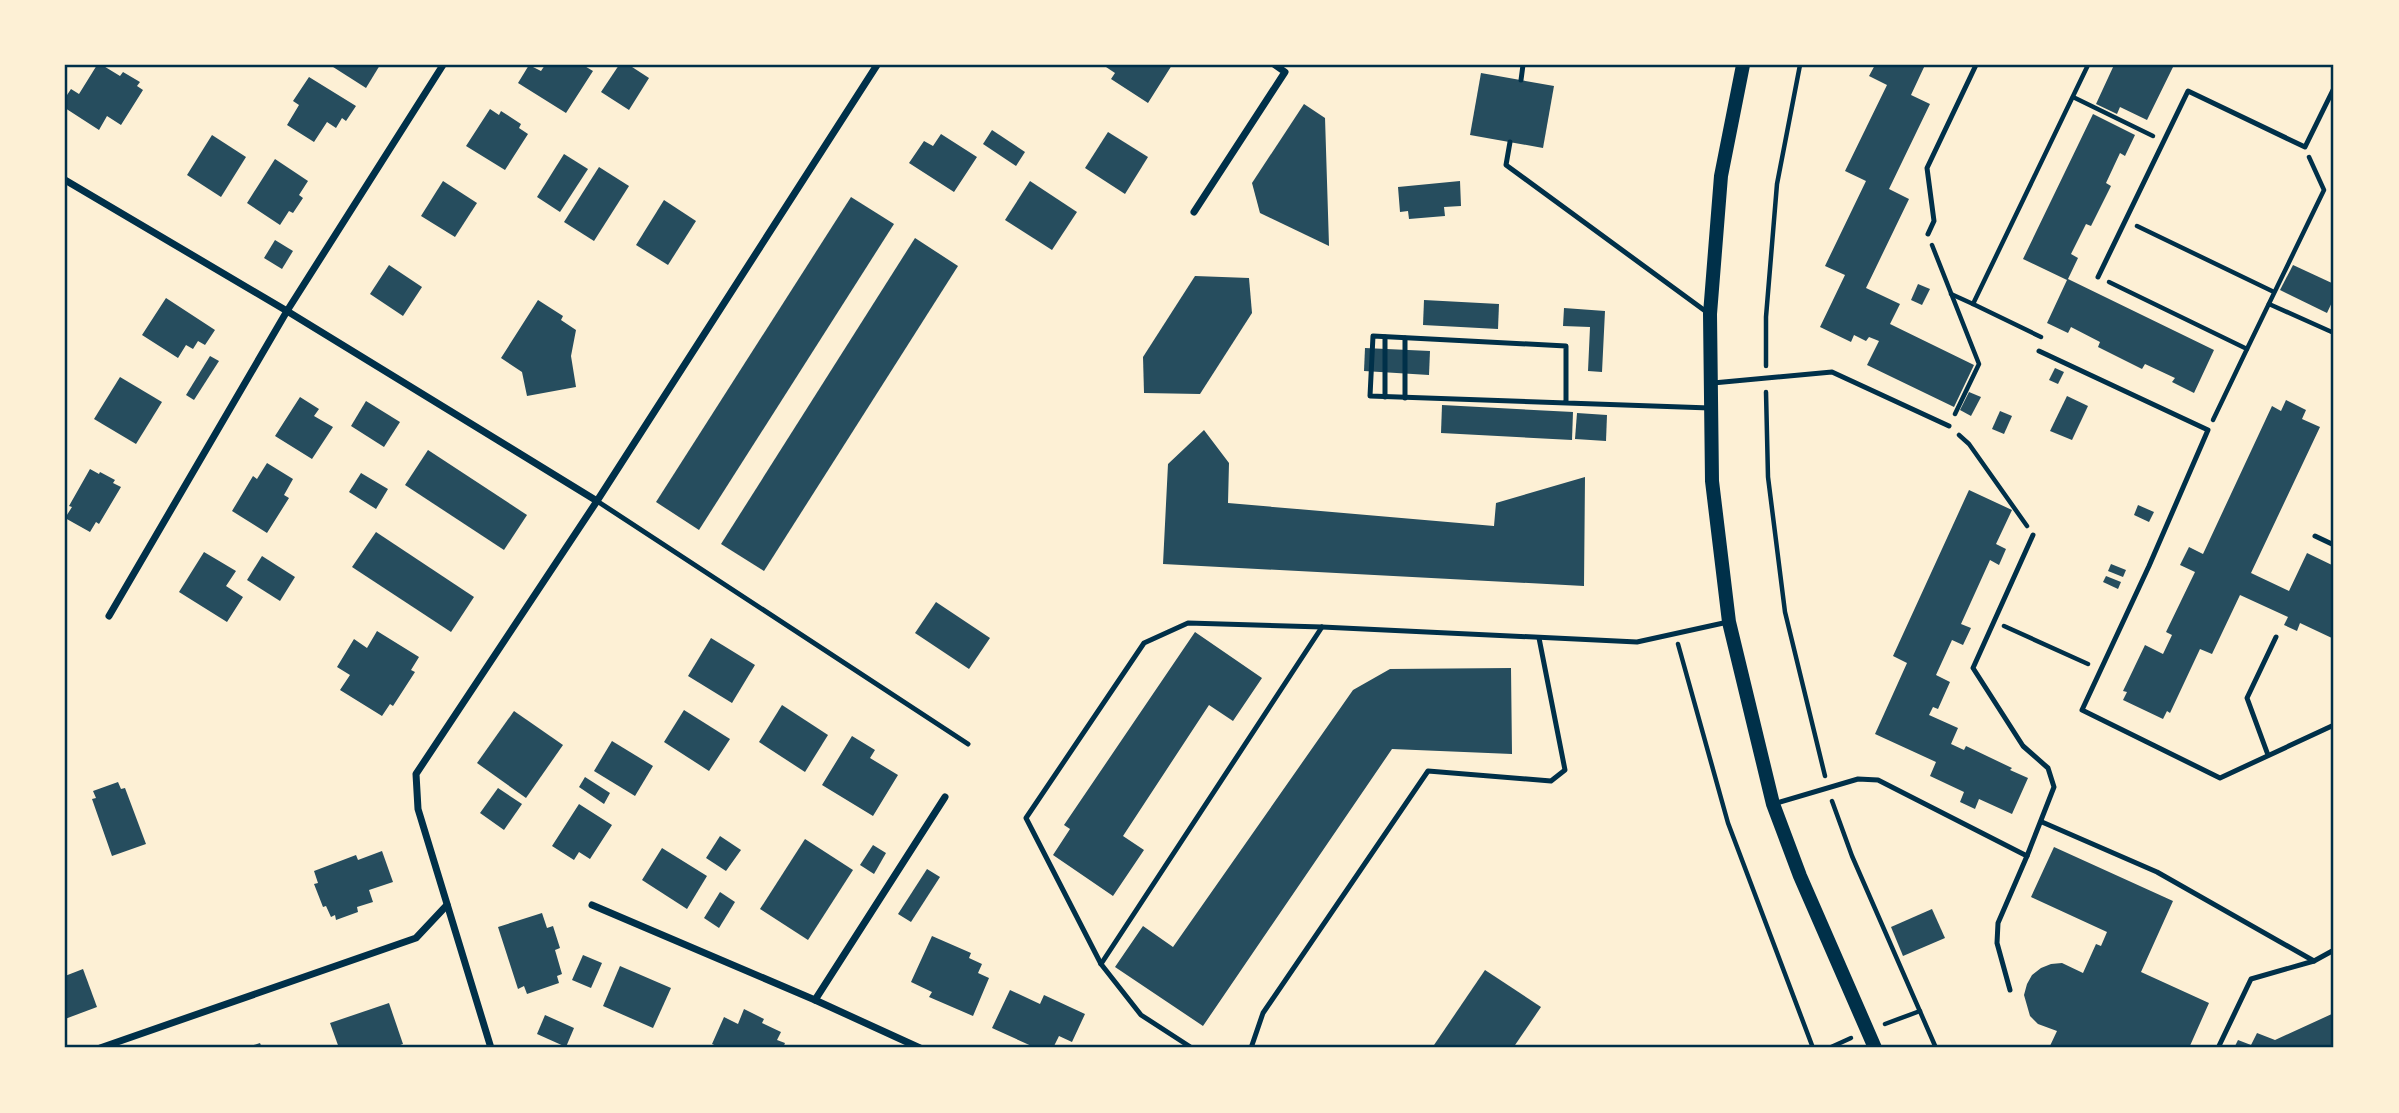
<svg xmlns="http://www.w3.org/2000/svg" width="2399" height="1113" font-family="'Noto Sans',sans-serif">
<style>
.building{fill:#264d5e}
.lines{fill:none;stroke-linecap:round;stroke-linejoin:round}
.path{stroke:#003049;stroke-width:4.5}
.service{stroke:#003049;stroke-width:5}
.minor{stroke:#003049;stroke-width:7}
.secondary{stroke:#003049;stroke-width:14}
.neatline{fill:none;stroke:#003049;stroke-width:2.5}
</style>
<rect width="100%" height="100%" fill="#fdf0d5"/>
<g class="building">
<path d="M97,65H102L120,76L123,72L140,82L137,86L143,90L121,125L107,116L99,130L65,108V98L71,89L79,94Z"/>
<path d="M330,65H380L366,88Z"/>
<path d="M529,65L541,71L545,65H583L593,71L566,113L518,83Z"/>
<path d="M619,65H629L649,78L629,110L601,92Z"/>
<path d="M1103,65H1172L1148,103L1111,79L1115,73Z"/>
<path d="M1875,65H1925L1911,95L1930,104L1889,189L1909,199L1866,288L1900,304L1890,324L1974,365L1954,407L1867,365L1879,341L1869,337L1866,341L1854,335L1851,342L1820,327L1845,275L1825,266L1866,181L1845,171L1887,85L1869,76Z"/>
<path d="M2114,65H2174L2147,120L2120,107L2117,114L2096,104Z"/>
<path d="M1481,73L1554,86L1543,148L1470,135Z"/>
<path d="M309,77L356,106L346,121L342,118L336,128L327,122L314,142L287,125L299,105L293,101Z"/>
<path d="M1304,104L1325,118L1329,246L1260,213L1252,183Z"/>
<path d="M490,109L499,115L501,111L521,124L519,128L528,134L505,170L466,146Z"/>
<path d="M2093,114L2135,135L2125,156L2120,153L2106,183L2111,186L2091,226L2086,224L2071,254L2078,258L2068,279L2214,350L2194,393L2172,382L2175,378L2145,364L2142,369L2098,347L2100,342L2071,327L2068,333L2047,323L2067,280L2023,259Z"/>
<path d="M992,130L1025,152L1016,166L983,144Z"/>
<path d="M1108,132L1148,157L1125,194L1085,168Z"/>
<path d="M941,134L977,157L954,192L909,163L924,141L933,146Z"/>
<path d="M212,135L246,157L221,197L187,175Z"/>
<path d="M564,154L588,169L560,212L537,197Z"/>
<path d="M275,159L308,181L299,195L303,198L293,213L289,211L280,225L247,203Z"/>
<path d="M599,167L629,186L594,241L564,222Z"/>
<path d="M443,181L477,203L455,237L421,216Z"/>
<path d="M1030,181L1077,212L1052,250L1005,220Z"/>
<path d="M1460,181L1461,206L1444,207L1445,216L1409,219L1408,211L1400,212L1398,187Z"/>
<path d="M851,197L894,224L699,530L656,502Z"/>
<path d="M664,200L696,221L668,265L636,245Z"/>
<path d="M915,238L958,266L764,571L721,544Z"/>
<path d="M275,240L293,251L282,269L264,258Z"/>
<path d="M389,265L422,287L403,316L370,294Z"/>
<path d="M2293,265L2334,284V298L2327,313L2280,290Z"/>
<path d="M1195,276L1249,278L1252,313L1200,394L1144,393L1143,357Z"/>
<path d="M1918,284L1930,289L1922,305L1911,300Z"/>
<path d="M166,298L215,330L205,345L198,341L193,349L186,345L178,358L142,335Z"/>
<path d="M538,300L563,316L561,320L576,330L571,356L576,387L527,396L522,372L501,358Z"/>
<path d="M1424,300L1499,304L1498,329L1423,325Z"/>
<path d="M1564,308L1605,311L1602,372L1588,371L1590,327L1563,326Z"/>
<path d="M1365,348L1430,351L1429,375L1364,371Z"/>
<path d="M210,356L219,361L194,400L186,395Z"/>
<path d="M2055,368L2064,372L2058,384L2049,380Z"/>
<path d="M120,377L162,402L136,444L94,419Z"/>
<path d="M1969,392L1981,397L1971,416L1960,410Z"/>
<path d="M2067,396L2088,406L2072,440L2050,431Z"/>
<path d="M300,397L319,409L314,416L333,427L312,459L275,436Z"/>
<path d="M2286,400L2306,410L2302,419L2320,427L2251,573L2289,591L2307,553L2334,566V639L2300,623L2297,631L2284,625L2288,617L2240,595L2212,654L2200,649L2170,713L2167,711L2163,719L2123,700L2127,692L2123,691L2145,645L2163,654L2172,635L2166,632L2195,572L2180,565L2189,547L2203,554L2272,406L2281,411Z"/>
<path d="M366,401L400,422L384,447L351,426Z"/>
<path d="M1442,405L1573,412L1572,440L1441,433Z"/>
<path d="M2000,411L2012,416L2004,434L1992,429Z"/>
<path d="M1577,413L1607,415L1606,441L1575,439Z"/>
<path d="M1204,430L1229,463L1228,503L1494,526L1496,503L1585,477L1584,586L1163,564L1168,464Z"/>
<path d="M428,450L527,515L504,550L405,485Z"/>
<path d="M267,463L293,479L284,495L289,498L267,533L232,511L253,476L257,479Z"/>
<path d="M90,469L99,474L100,472L115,480L113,483L121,487L99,524L96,522L90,532L65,518L72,507L69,506Z"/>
<path d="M361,473L388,489L376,509L349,492Z"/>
<path d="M1969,490L2012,510L1996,544L2006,549L1999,565L1990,560L1961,624L1971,628L1963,645L1952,640L1936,675L1950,682L1938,709L1933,707L1929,715L1958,728L1951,744L1964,750L1966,746L2012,768L2010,770L2028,778L2012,814L1979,799L1975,809L1960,802L1964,792L1930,776L1936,762L1875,734L1907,663L1893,656Z"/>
<path d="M2138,505L2154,512L2149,522L2134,515Z"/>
<path d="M376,532L474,597L451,632L352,567Z"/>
<path d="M204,552L236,571L226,586L243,597L227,622L179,592Z"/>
<path d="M262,556L295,577L280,601L247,580Z"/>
<path d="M2111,564L2126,570L2123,577L2108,571Z"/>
<path d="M2106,576L2121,582L2118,589L2103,582Z"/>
<path d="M936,602L990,638L969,669L915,633Z"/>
<path d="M377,631L419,657L411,670L415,672L393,706L390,704L382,716L340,690L350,675L337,667L354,639L367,648Z"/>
<path d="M1195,632L1262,678L1233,721L1209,705L1123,836L1144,850L1113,896L1053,855L1070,829L1064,825Z"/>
<path d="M711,638L755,665L732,703L688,676Z"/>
<path d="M1511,668L1512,754L1392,749L1203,1026L1115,967L1143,926L1173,947L1353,690L1390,669Z"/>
<path d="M782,705L828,735L805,772L759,742Z"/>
<path d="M684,710L730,739L709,771L664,742Z"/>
<path d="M514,711L563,745L526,798L477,763Z"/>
<path d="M852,736L875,750L870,758L898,775L873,816L822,785Z"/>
<path d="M612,741L653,766L635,796L594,771Z"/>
<path d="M585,777L610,793L604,804L579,787Z"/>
<path d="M118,782L121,789L125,788L146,844L112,856L92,799L96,798L93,791Z"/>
<path d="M498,788L522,804L504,830L480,813Z"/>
<path d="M579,804L612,825L590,859L579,852L574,860L552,846Z"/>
<path d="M720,836L741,850L726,871L706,858Z"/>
<path d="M805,839L853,870L808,940L760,909Z"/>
<path d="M873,845L886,853L874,874L860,865Z"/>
<path d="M2054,847L2173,901L2141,972L2209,1003L2189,1048H2049L2057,1031L2038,1024L2030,1016L2024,995L2027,984L2032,975L2041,968L2051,964L2062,963L2083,973L2096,944L2101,946L2107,932L2031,897Z"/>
<path d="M662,848L707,876L687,909L642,880Z"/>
<path d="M382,851L393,882L369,890L373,902L357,907L358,912L336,920L335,915L331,917L326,906L323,907L314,884L318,883L314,871L356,855L358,860Z"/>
<path d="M927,869L940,877L911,922L898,914Z"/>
<path d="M720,892L735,902L719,928L704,918Z"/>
<path d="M1932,909L1945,938L1903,956L1891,927Z"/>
<path d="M542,913L547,928L553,926L560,948L555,950L562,974L557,976L559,983L527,994L524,986L518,989L498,927Z"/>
<path d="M932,936L971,953L969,958L982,964L978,973L989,978L973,1016L929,997L932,992L911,982Z"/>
<path d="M583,955L602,963L591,988L572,980Z"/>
<path d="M620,966L671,988L653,1028L603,1006Z"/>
<path d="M83,969L97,1007L65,1019V976Z"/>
<path d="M1485,970L1541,1007L1513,1048H1432Z"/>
<path d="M1010,990L1040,1004L1044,995L1085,1014L1072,1042L1059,1036L1053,1048H1036L992,1028Z"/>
<path d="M389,1003L403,1044L392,1048H339L330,1023Z"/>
<path d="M744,1009L764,1019L762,1023L781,1032L777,1040L785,1043L783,1048H721L712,1044L724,1017L738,1024Z"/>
<path d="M2334,1013V1048H2234L2238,1040L2251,1045L2257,1033L2275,1040Z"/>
<path d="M545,1015L574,1028L566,1047L537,1034Z"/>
<path d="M260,1043L262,1048H245Z"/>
</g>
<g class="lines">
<g class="path">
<path d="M2073,97L2153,136"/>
<path d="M2137,226L2274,292"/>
<path d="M1932,245L1979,364L1955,414"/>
<path d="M2109,282L2247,349L2213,420"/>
<path d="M1951,294L1973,304"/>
<path d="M2269,304L2334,333"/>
<path d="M2041,337L1973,304L2088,65"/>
<path d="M2247,349L2324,190L2309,157"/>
<path d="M1766,366V317L1777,184L1800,65"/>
<path d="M1766,392L1768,477L1785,612L1825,776"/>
<path d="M1959,435L1969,444L2027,526"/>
<path d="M2004,626L2088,664"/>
<path d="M1678,644L1728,823L1813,1048"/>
<path d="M1832,801L1852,856L1936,1048"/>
<path d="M1885,1024L1920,1011"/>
<path d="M1829,1048L1851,1038"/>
</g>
<g class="service">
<path d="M1521,80L1523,65"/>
<path d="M1510,142L1506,165L1708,313"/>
<path d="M1928,234L1934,221L1927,168L1976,65"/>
<path d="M2098,277L2188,91L2305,147L2334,88"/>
<path d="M2039,351L2208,430L2149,566L2082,710L2220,778L2334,725"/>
<path d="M1713,383L1832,372L1949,426"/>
<path d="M1385,397V337"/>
<path d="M1405,398V338"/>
<path d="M1566,402V346L1373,336L1370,396L1710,408"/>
<path d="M597,501L968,744"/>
<path d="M2315,536L2334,545"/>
<path d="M2268,755L2247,698L2276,637"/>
<path d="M1773,804L1858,779L1878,780L2027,856L2054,787L2048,768L2023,746L1973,668L2033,535"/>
<path d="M2042,822L2157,872L2314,961"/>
<path d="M1101,964L1322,627"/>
<path d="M2010,990L1997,943L1998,923L2027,856"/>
<path d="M1192,1048L1141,1015L1101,964L1026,818L1144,643L1188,623L1322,627L1637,642L1728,622"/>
<path d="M1251,1048L1263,1013L1428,771L1551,781L1565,770L1539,638"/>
<path d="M2218,1048L2251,979L2314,961L2334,950"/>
</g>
<g class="minor">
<path d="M65,180L287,311L597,501"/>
<path d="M1194,212L1285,72L1275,65"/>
<path d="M109,616L287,311L443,65"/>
<path d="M592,905L815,1000L920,1048"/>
<path d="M815,1000L945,797"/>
<path d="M100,1048L416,938L447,905"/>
<path d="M491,1048L418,809L416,774L597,501L877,65"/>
</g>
<path class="secondary" d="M1743,65L1721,176L1710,314L1712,481L1729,622L1773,804L1800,876L1875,1048"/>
</g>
<rect width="2399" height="1113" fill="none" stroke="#fdf0d5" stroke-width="133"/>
<rect x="66" y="66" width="2266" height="980" class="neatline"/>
</svg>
